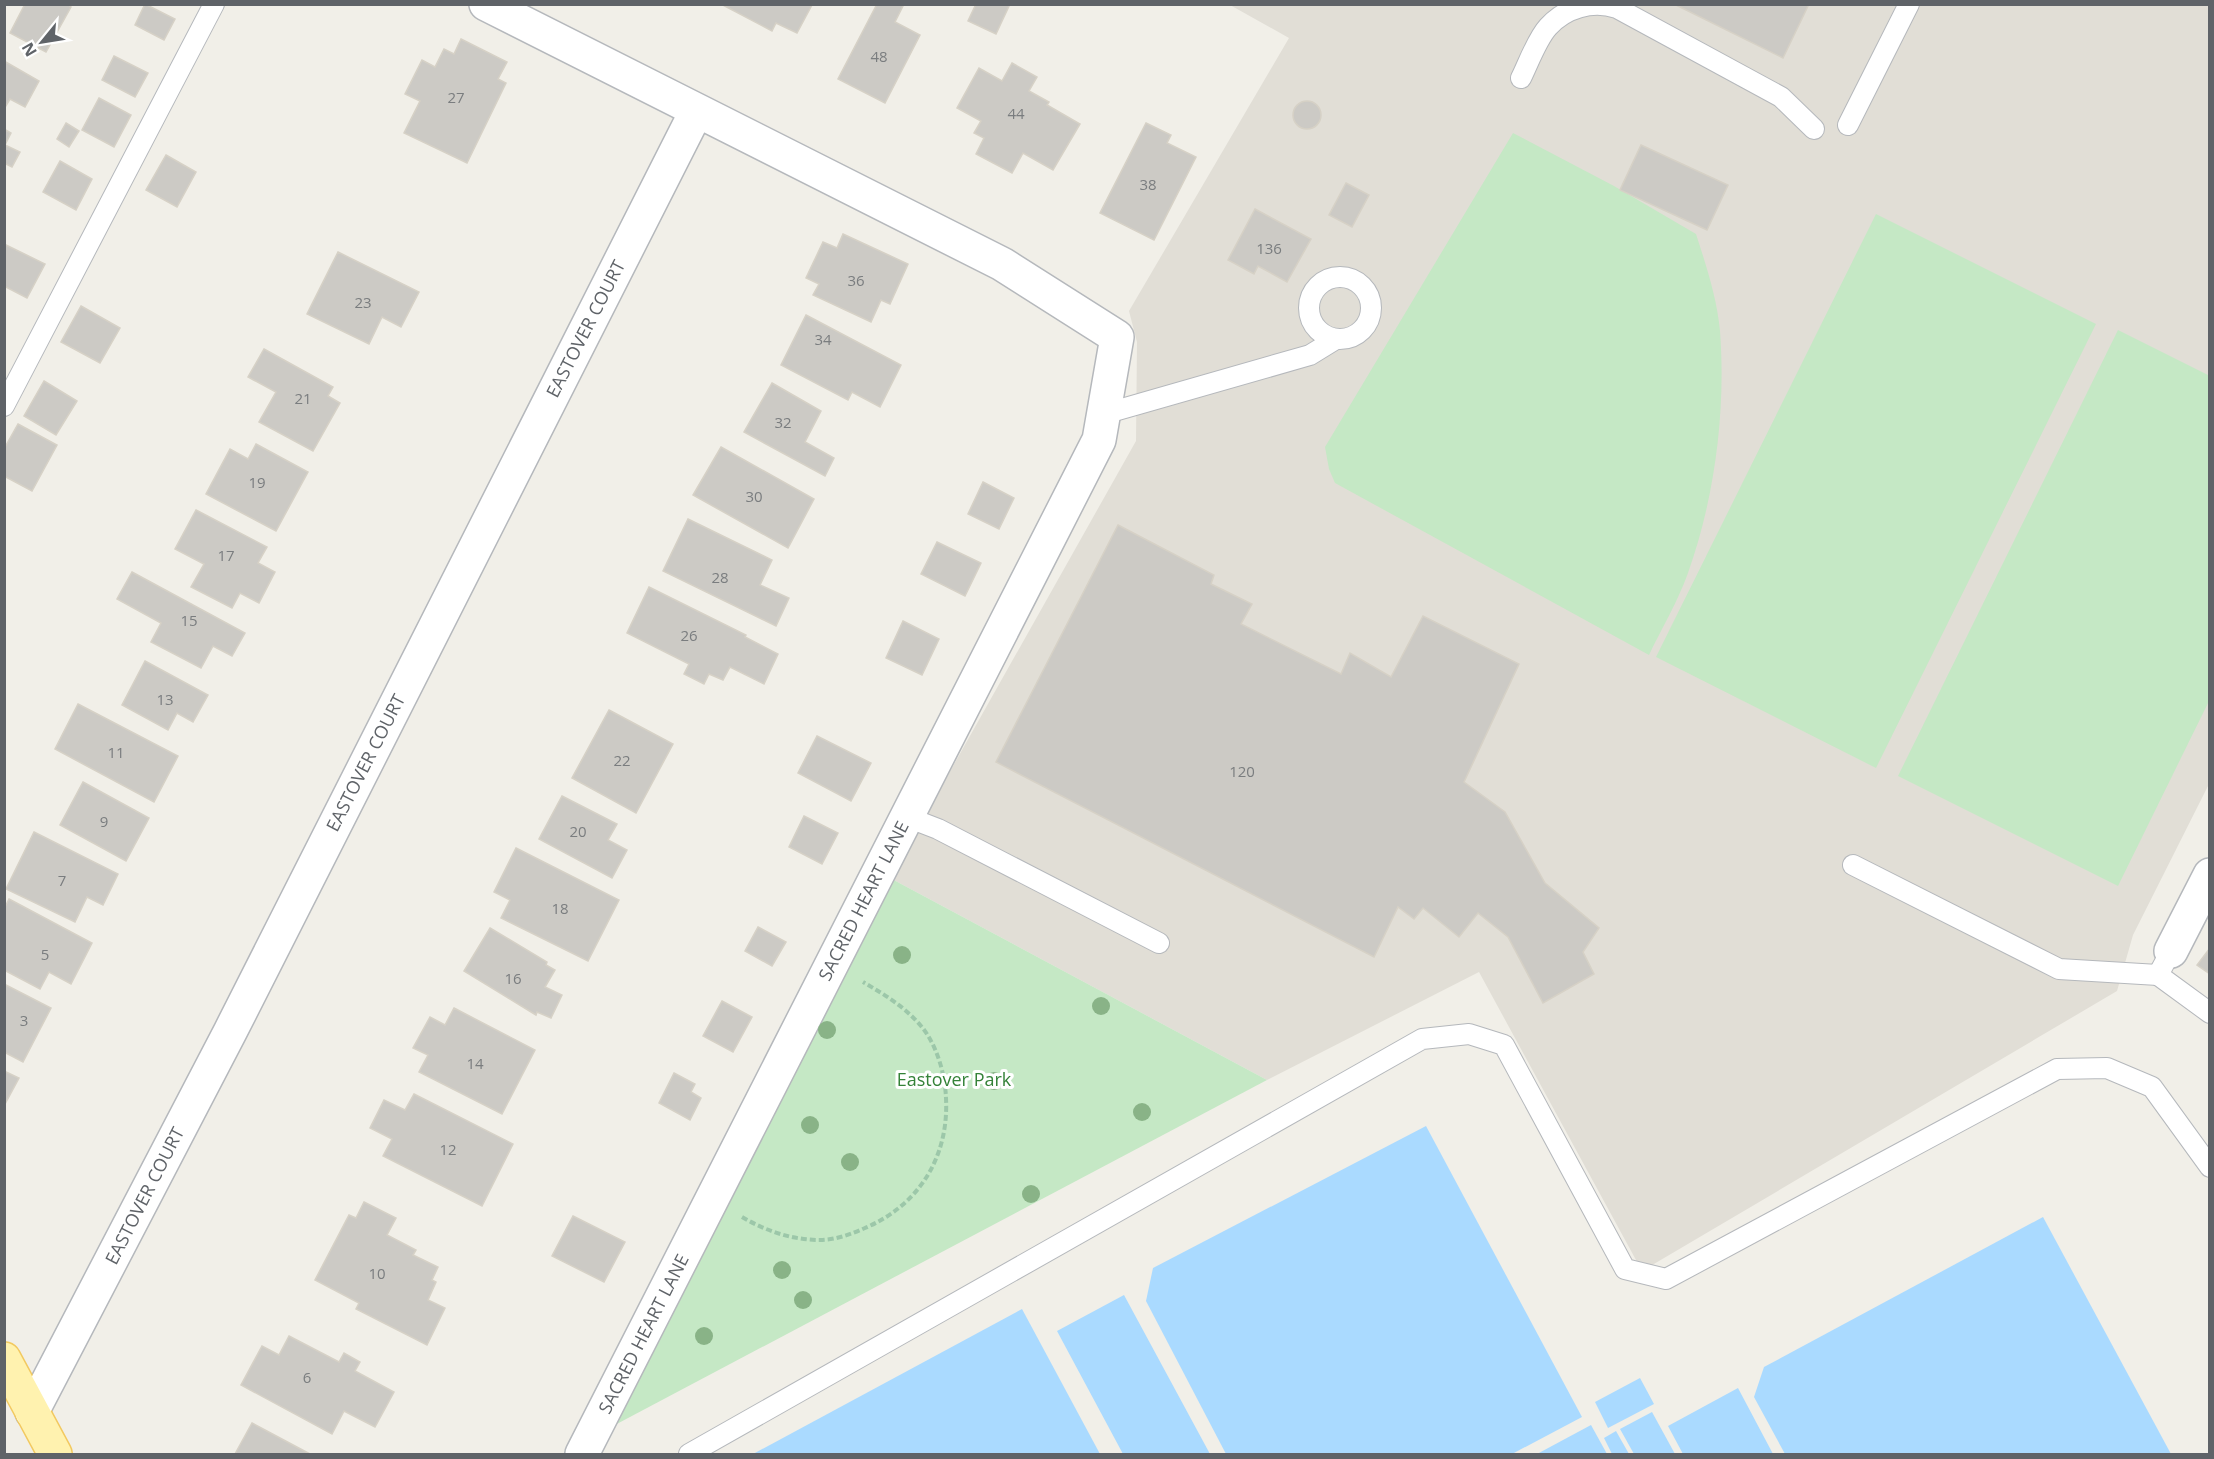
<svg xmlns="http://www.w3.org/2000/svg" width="2214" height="1459" font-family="'Open Sans',sans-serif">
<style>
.education{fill:#e1ded6}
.green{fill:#c5e8c5}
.water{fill:#aadaff}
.building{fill:#cccac5;stroke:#d6d1c6;stroke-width:1.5}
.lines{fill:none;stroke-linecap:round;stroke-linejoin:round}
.lane-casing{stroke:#b5b8bc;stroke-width:22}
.street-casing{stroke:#b5b8bc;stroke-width:36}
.primary-casing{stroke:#f2c960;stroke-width:36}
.path{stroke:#9cc7a9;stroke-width:4;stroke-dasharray:6 3;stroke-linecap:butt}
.lane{stroke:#fff;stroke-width:20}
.street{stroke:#fff;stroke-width:33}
.primary{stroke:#fff2af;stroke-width:33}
.tree{fill:#89b387}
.labels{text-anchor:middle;stroke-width:6;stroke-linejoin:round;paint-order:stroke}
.number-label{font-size:15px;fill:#7a7d7f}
.street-label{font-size:18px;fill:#5f6368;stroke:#fff}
.park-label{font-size:18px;fill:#348238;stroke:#fff}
</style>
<rect width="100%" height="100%" fill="#f1efe8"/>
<path class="education" d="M1230,5H2209V784L2133,935L2117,991L1642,1271L1479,972L1267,1080L890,878L1136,441L1137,342L1129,311L1289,38Z"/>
<g class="green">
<path d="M1513,133L1614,186L1696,234C1706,265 1717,298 1720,331C1726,411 1715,497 1688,573C1678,601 1662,628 1649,655L1335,483L1329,469L1325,447Z"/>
<path d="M1876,214L2096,324L1876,768L1656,657Z"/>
<path d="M2118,330L2210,376L2209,701L2118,886L1898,776Z"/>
<path d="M890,878L1267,1080L613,1426Z"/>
</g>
<g class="water">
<path d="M1426,1126L1582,1417L1512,1454H1226L1146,1301L1153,1268Z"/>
<path d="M2043,1217L2171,1454H1785L1754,1397L1764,1367Z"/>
<path d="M1124,1295L1210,1454H1123L1057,1331Z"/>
<path d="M1022,1309L1100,1454H753Z"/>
<path d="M1640,1378L1654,1404L1608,1428L1595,1402Z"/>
<path d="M1738,1388L1773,1454H1683L1668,1426Z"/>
<path d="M1652,1412L1675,1454H1634L1620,1429Z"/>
<path d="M1591,1425L1607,1454H1537Z"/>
<path d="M1616,1431L1629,1454H1612L1604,1438Z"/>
</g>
<g class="building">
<path d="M25,4H67L71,7L46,52L10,33Z"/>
<path d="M145,4L175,19L164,40L135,25Z"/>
<path d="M721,4H811L812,5L797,33L776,23L772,31Z"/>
<path d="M877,4H904L895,22L920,35L885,103L838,79Z"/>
<path d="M976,4H1010L996,34L968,21Z"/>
<path d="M1674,4H1809L1783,58Z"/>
<path d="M461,39L507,62L498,79L506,83L467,163L404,133L420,101L405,94L422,60L435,67L444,49L454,54Z"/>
<path d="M114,56L148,73L135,97L102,80Z"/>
<path d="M4,61L39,81L25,107L10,99L4,109Z"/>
<path d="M1012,63L1037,77L1029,91L1049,102L1047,105L1080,124L1053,170L1023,153L1012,173L976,154L984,138L974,133L981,121L957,108L979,68L1002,81Z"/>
<path d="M99,98L131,115L114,147L82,130Z"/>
<circle cx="1307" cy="115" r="14"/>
<path d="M66,123L79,131L69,147L57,139Z"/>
<path d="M1146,123L1171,135L1167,143L1196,157L1154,240L1100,213Z"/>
<path d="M4,129L11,133L5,145L20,152L12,167L4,163Z"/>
<path d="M1641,145L1728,185L1707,230L1620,190Z"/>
<path d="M166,155L196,172L177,207L146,190Z"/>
<path d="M60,161L92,179L76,210L43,192Z"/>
<path d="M1346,183L1369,195L1352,227L1329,215Z"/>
<path d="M1255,209L1311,239L1287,282L1258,266L1254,274L1228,260Z"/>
<path d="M843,234L908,264L890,304L881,300L871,322L813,295L819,284L806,278L823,242L837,248Z"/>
<path d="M4,244L45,264L27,298L4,286Z"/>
<path d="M338,252L419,292L401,327L382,317L369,344L307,314Z"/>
<path d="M81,306L120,328L100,363L61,342Z"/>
<path d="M806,315L901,365L880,407L852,392L848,400L781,365Z"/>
<path d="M264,349L333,387L328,396L340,403L313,451L259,422L276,392L248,377Z"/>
<path d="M44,381L77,401L56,435L24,416Z"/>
<path d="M772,383L821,411L805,442L834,458L825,476L744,432Z"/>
<path d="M18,424L57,445L32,491L4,476V449Z"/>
<path d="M256,444L308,472L276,531L206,494L230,449L248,459Z"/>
<path d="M721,447L814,499L788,548L693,495Z"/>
<path d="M983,482L1014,498L999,529L968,514Z"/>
<path d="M196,510L267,547L258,563L275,572L259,603L240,593L232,608L191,587L204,564L175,549Z"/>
<path d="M688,519L772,560L760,585L789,598L776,626L663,571Z"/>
<path d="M1118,525L1214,575L1211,584L1252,604L1241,624L1341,674L1350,653L1391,677L1423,616L1519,664L1464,782L1505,812L1545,883L1599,928L1583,952L1594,974L1543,1003L1508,937L1478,913L1459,937L1423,908L1414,919L1398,907L1374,957L996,762Z"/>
<path d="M937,542L981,563L965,596L921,574Z"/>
<path d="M132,572L245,633L232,656L213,646L201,668L151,642L161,623L117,599Z"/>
<path d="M649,587L746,635L745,637L778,654L764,684L730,667L723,680L709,674L704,684L684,674L689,664L627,633Z"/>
<path d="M903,621L939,639L922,675L886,658Z"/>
<path d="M145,661L208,695L193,722L177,713L168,730L122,705Z"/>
<path d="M78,704L178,756L154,802L55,749Z"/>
<path d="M609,710L673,744L636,813L572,778Z"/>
<path d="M817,736L871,763L851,801L798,773Z"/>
<path d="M83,782L149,818L126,861L60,825Z"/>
<path d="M562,796L617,824L608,840L627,850L612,878L539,839Z"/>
<path d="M804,816L838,833L822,864L789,847Z"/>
<path d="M34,832L118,874L103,905L87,897L75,922L6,889Z"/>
<path d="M516,848L619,900L588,961L501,918L510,900L494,892Z"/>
<path d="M9,899L92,943L71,984L49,972L40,989L4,970V909Z"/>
<path d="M758,927L786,942L772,966L745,951Z"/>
<path d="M490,928L547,962L546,965L555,970L545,987L562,995L551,1018L537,1012L536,1015L464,971Z"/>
<path d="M2210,948V974L2197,965Z"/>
<path d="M4,984L51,1008L23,1062L4,1052Z"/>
<path d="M722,1001L752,1017L733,1052L703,1036Z"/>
<path d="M454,1008L535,1050L502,1114L419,1072L428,1055L413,1048L430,1017L445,1025Z"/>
<path d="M4,1071L19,1078L4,1106Z"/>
<path d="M674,1073L695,1084L691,1092L701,1098L690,1120L659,1103Z"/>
<path d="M414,1094L513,1144L482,1206L383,1156L392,1139L370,1128L384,1100L405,1110Z"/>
<path d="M364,1202L396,1218L387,1235L416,1250L413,1255L438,1267L432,1280L436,1282L428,1300L445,1308L427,1345L356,1309L359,1303L315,1280L349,1215L356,1218Z"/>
<path d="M573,1216L625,1242L604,1282L552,1256Z"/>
<path d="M289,1336L339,1362L344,1353L360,1362L355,1371L394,1392L375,1427L344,1411L332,1434L241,1385L262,1346L279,1355Z"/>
<path d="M252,1423L265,1430L310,1454H235Z"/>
</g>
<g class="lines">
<defs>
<g id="lane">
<path d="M1521,78C1528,64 1537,39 1548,27C1565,8 1592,0 1617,8L1781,97L1814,129"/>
<path d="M1848,125L1909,4"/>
<circle cx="1340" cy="308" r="31"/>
<path d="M4,406L214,4"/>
<path d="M1104,414L1310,355L1336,339"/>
<path d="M907,817L938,829L1159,943"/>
<path d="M1853,865L2059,969L2158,975L2171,951"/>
<path d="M2158,975L2210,1013"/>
<path d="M689,1454L1422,1039L1469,1034L1504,1045L1625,1269L1666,1279L2057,1069L2107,1068L2152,1087L2210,1167"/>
</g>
<g id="street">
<path d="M486,4L1002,264L1117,337L1099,440L582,1454"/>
<path d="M2171,951L2210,875"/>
<path d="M32,1412L230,1032L696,112"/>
</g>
<path id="primary" d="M4,1359L55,1454"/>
</defs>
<use href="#lane" class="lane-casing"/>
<use href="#street" class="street-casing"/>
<use href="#primary" class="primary-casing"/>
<path class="path" d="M742,1217C766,1231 792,1240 820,1240C835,1240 852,1234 865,1228C919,1205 949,1157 946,1098C945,1074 937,1045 921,1026C904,1006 885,995 863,982"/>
<use href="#lane" class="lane"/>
<use href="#street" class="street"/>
<use href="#primary" class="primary"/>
</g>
<g class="tree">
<circle cx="902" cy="955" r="9"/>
<circle cx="1101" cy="1006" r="9"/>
<circle cx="827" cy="1030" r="9"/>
<circle cx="994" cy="1081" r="9"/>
<circle cx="1142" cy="1112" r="9"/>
<circle cx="810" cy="1125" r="9"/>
<circle cx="850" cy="1162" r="9"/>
<circle cx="1031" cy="1194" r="9"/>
<circle cx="782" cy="1270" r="9"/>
<circle cx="803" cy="1300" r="9"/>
<circle cx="704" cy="1336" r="9"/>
</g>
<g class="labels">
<g class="number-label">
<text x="879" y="62">48</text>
<text x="456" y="103">27</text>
<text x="1016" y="119">44</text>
<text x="1148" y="190">38</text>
<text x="1269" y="254">136</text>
<text x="856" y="286">36</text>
<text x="363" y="308">23</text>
<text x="823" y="345">34</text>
<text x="303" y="404">21</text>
<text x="783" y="428">32</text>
<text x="257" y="488">19</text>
<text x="754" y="502">30</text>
<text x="226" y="561">17</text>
<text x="720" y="583">28</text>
<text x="189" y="626">15</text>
<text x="689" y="641">26</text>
<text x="165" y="705">13</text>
<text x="116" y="758">11</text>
<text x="622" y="766">22</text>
<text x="1242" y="777">120</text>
<text x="104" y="827">9</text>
<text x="578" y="837">20</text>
<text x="62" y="886">7</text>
<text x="560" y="914">18</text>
<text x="45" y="960">5</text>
<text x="513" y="984">16</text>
<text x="24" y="1026">3</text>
<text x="475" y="1069">14</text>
<text x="448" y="1155">12</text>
<text x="377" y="1279">10</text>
<text x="307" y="1383">6</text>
</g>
<g class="street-label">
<text transform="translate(586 329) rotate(-63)" y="6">EASTOVER COURT</text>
<text transform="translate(366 763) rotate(-63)" y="6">EASTOVER COURT</text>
<text transform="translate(864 901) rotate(-63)" y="6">SACRED HEART LANE</text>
<text transform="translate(145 1196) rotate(-63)" y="6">EASTOVER COURT</text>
<text transform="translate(644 1334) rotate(-63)" y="6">SACRED HEART LANE</text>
</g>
<g class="park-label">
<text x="954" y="1086">Eastover Park</text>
</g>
</g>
<rect width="2214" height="1459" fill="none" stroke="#5f6368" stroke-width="12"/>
<g transform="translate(42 42) rotate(240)" stroke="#ffffff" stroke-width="4.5" paint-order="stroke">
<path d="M0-4.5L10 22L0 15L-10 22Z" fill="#5f6368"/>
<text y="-9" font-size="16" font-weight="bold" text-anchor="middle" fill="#5f6368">N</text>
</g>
</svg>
